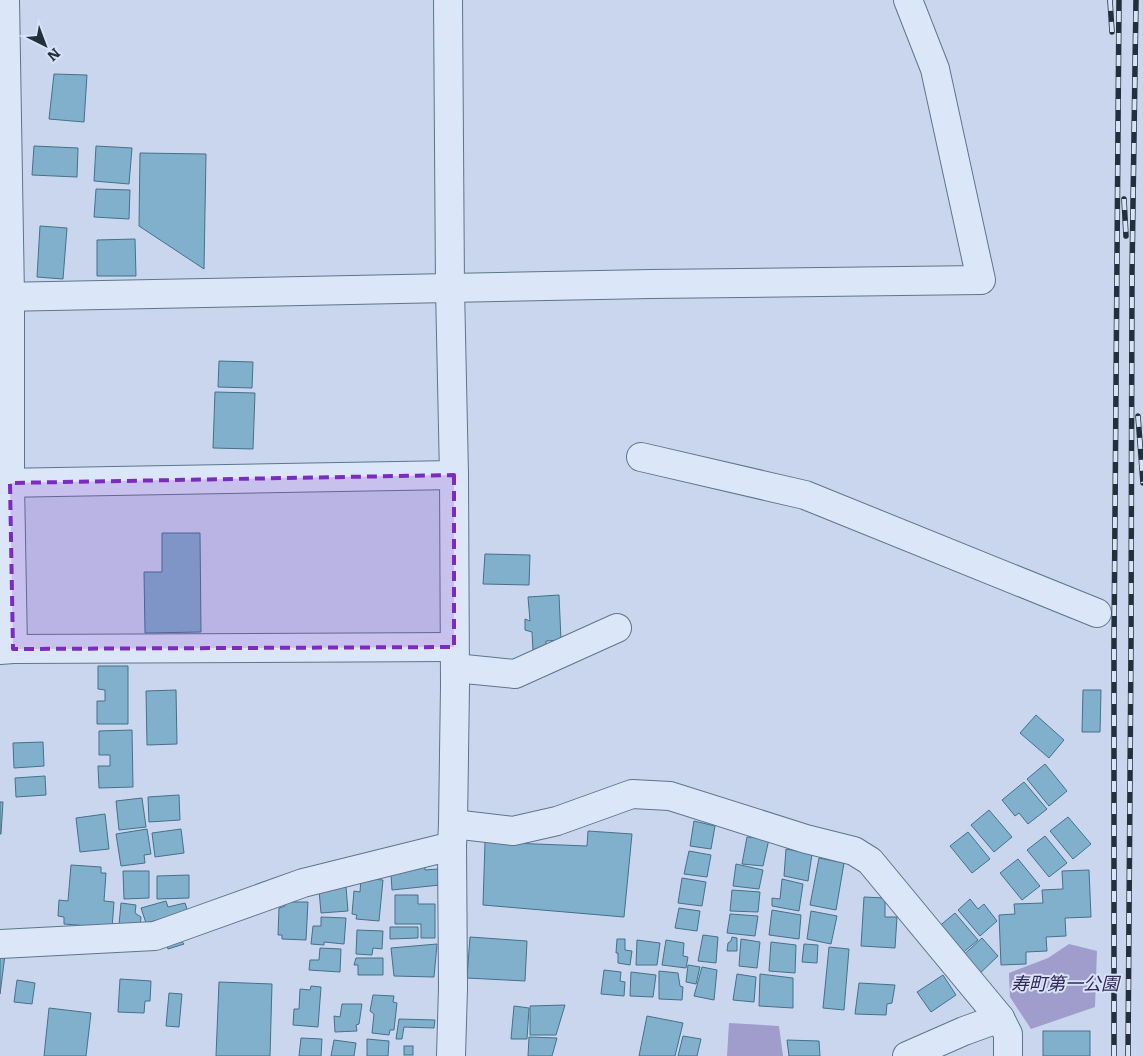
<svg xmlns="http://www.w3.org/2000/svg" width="1143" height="1056" font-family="Literata,'Noto Sans JP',serif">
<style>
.green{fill:#a09dcd}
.building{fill:#80b0cb;stroke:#447189}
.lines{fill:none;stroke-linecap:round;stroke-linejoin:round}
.minor-casing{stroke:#5e758a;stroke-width:30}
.minor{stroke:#dce6f9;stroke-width:28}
.rail-casing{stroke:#21303b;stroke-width:5.5}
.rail{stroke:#d9e2f6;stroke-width:4;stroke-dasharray:11;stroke-linecap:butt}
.marked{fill:#7b2cbf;fill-opacity:0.2;stroke:#7b2cbf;stroke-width:4;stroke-dasharray:10 6;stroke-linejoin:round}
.labels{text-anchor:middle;stroke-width:4;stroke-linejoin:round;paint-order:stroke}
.park-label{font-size:18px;font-style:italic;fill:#312857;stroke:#d9e2f6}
</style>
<rect width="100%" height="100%" fill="#c9d6ee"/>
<g class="green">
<path d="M1069,944L1097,951L1095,1007L1031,1029L1010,997L1009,973L1048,958Z"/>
<path d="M729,1023L779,1026L783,1056H727Z"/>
</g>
<g class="building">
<path d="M54,74L87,75L84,122L49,119Z"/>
<path d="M34,146L78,148L77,177L32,175Z"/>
<path d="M96,146L132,148L129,184L94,181Z"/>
<path d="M140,153L206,154L204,269L139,226Z"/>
<path d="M96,189L130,190L129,219L94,217Z"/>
<path d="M40,226L67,228L63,279L37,277Z"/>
<path d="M135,239L136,276H97V240Z"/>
<path d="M219,361L253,362L252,388L218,387Z"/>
<path d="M215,392L255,393L253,449L213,448Z"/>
<path d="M162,533H200L201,632L145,633L144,572H162Z"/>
<path d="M485,554L530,555L529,585L483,584Z"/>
<path d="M559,595L561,640L546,641V645L533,651L532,632L525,630V619L530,621L528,597Z"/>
<path d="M98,666H128V724H97V701H105V690L98,689Z"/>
<path d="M176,690L177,744L147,745L146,691Z"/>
<path d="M1083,690H1101L1100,732H1082Z"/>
<path d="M1036,715L1064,740L1049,758L1020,733Z"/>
<path d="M132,730L133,787L99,788L98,766H110V755H99V731Z"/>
<path d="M43,742L44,766L14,768L13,743Z"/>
<path d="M1045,764L1067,791L1049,806L1027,779Z"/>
<path d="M45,776L46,795L16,797L15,778Z"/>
<path d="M1024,782L1047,809L1028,824L1019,813L1015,816L1002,800Z"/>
<path d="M179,795L180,820L149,822L148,797Z"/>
<path d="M142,798L146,827L119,830L116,801Z"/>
<path d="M0,802H3L1,834H0Z"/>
<path d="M989,810L1012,837L994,852L971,825Z"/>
<path d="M105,814L109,849L80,852L76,818Z"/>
<path d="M1068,817L1091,844L1073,859L1050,831Z"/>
<path d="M694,821L715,826L711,849L690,846Z"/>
<path d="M147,829L151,854L144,855L145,863L121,866L116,834Z"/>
<path d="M181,829L184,853L155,857L152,833Z"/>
<path d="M588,831L632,834L624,917L483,905L485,842L587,846Z"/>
<path d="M968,832L990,859L972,873L950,846Z"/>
<path d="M1045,836L1067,863L1049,877L1027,850Z"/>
<path d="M747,837L769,839L763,866L742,864Z"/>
<path d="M786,849L812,854L808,881L784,876Z"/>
<path d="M689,851L711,855L707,877L684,874Z"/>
<path d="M819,858L844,863L836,910L810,905Z"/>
<path d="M1018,859L1040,886L1022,900L1000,873Z"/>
<path d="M736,864L763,870L759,889L733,886Z"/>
<path d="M71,865L101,867V873H106L104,901L114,902L112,928L64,924V917L58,916L59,900L68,901Z"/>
<path d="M425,866V870L438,869L440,885L392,890L391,874Z"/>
<path d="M1089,870L1091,917L1065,918L1066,936L1046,937L1047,951L1026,952V964L1001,965L999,915L1015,914L1014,904L1043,903L1042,890L1063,889L1062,871Z"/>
<path d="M123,871H149V898L124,899Z"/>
<path d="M189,875V898L157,899V876Z"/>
<path d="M361,878L383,880L379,921L356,919L357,915L352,914L354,891L360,892Z"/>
<path d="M682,878L706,882L702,906L678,903Z"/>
<path d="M782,879L803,884L799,911L772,906V898L780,899Z"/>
<path d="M346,887L348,911L321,913L319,890Z"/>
<path d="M732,890L760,892L758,912L730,911Z"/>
<path d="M395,895H418V904H435V938H421V924H395Z"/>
<path d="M864,897L885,898V917H897L895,948L861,946Z"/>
<path d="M970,899L978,909L984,904L997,921L980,936L958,910Z"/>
<path d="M166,901L168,907L185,903L188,912L146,923L141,908Z"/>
<path d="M285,902H308L306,940L282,939V935H278L279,908L285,906Z"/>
<path d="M121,903L136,905L135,913L141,917L140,927L119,925Z"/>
<path d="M679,908L700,911L697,931L675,928Z"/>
<path d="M772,910L801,915L799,939L769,935Z"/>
<path d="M811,911L837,916L831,944L807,939Z"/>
<path d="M955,913L978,940L960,955L937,928Z"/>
<path d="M730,914L758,916L755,936L727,933Z"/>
<path d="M321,917L346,918L344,944L324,942V945L311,944L313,926H321Z"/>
<path d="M390,927H418V938L390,939Z"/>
<path d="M357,930L383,931L382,949L373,948L372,955L356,954Z"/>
<path d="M703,935L718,937L716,963L698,961Z"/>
<path d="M470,937L527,941L525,981L467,978Z"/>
<path d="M732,937L737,938V951H727L728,943L731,941Z"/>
<path d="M179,938L184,944L168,949L166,942Z"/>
<path d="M982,938L998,956L976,977L959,959Z"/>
<path d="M617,939H625V950L632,951L630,965L618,963V953H616Z"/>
<path d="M741,939L760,942L757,968L739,966Z"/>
<path d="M637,940L660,943L657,965H636Z"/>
<path d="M666,940L684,943L683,956L688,957L686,968L662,965Z"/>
<path d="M771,942L796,945L795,973L769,971Z"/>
<path d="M437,944L434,977L394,976L391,948Z"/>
<path d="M804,944L818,945L817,963L802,962Z"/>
<path d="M829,947L849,949L844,1010L823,1008Z"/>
<path d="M320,948L341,949L340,972L309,970L310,960H319Z"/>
<path d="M0,954L5,955L0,994Z"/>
<path d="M356,958H383V975H358V965H354Z"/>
<path d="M688,965L700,967L696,984L686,982Z"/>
<path d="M702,967L717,970L714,1000L694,996Z"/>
<path d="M604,970L621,972L620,981L625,982L624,996L601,994Z"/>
<path d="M659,971L678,973L680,986L683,987L682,1000L659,999Z"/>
<path d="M631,972L656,975L653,997L630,996Z"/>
<path d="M737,974L756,977L754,1002L733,1000Z"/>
<path d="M760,974L793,978V1008L759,1006Z"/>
<path d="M943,975L956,995L931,1012L917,992Z"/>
<path d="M120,979L151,981L150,1001H145L144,1013L118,1012Z"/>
<path d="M17,980L35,983L32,1004L14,1002Z"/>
<path d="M219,982L272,984L270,1056H216Z"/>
<path d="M859,983L895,985L892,1003L887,1004L886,1015L855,1014Z"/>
<path d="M311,986L321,987L318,1027L293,1025L294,1009H299L300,989L310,990Z"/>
<path d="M169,993L182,994L179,1027L166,1026Z"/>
<path d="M373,995L394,996L393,1002L397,1003L394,1030H390L389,1035L372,1033L374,1014L370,1011Z"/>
<path d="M342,1004H362L359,1024L356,1025L357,1031L335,1032L334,1016L340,1017Z"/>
<path d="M565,1005L556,1035H530V1006Z"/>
<path d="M514,1006L529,1008L527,1039H511Z"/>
<path d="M49,1008L91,1013L86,1056H44Z"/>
<path d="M647,1016L683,1023L675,1056H639Z"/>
<path d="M399,1019L435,1020L434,1028L404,1027L402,1039H396Z"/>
<rect x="1043" y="1031" width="47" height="25"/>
<path d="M683,1036L701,1039L697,1056H678Z"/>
<path d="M529,1037L557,1038L552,1056H528Z"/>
<path d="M301,1038L322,1039L321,1056H299Z"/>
<path d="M367,1039L389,1041L388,1056H367Z"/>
<path d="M334,1040L356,1043L354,1056H331Z"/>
<path d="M787,1040L819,1041L820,1056H789Z"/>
<rect x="404" y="1046" width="9" height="9"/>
</g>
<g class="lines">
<defs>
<g id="minor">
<path d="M5,0L10,297V483L13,649"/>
<path d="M448,0L450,288L454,475L455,686L453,824L452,846L453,988L451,1056"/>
<path d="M0,297L651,284L981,280L935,69L908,0"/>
<path d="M641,457L805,495L1097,613"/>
<path d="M0,483L454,475"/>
<path d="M0,650L13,649L454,647"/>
<path d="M455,668L515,674L617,628"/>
<path d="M453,824L513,831L557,821L632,794L670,796L806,839L854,851L870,861L1000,1018L1008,1034V1056"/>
<path d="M0,944L155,936L303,883L452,846"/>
<path d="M907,1056L964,1031L1000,1018"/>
</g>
</defs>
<use href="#minor" class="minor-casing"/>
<use href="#minor" class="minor"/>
<defs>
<g id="rail">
<path d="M1110,0L1112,32"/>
<path d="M1124,199L1126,236"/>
<path d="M1138,416L1143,483"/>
<path d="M1114,1056V646L1119,0"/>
<path d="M1128,1056L1131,644L1132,273L1136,0"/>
</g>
</defs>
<use href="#rail" class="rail-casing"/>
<use href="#rail" class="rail"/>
</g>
<path class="marked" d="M454,475V647L13,649L10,483Z"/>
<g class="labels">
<g class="park-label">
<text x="1065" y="990">寿町第一公園</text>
</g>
</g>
<g transform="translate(45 45) rotate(138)" stroke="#d9e2f6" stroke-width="4" paint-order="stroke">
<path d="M0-4L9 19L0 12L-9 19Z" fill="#21303b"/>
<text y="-8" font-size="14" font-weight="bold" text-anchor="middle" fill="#21303b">N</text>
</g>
</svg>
